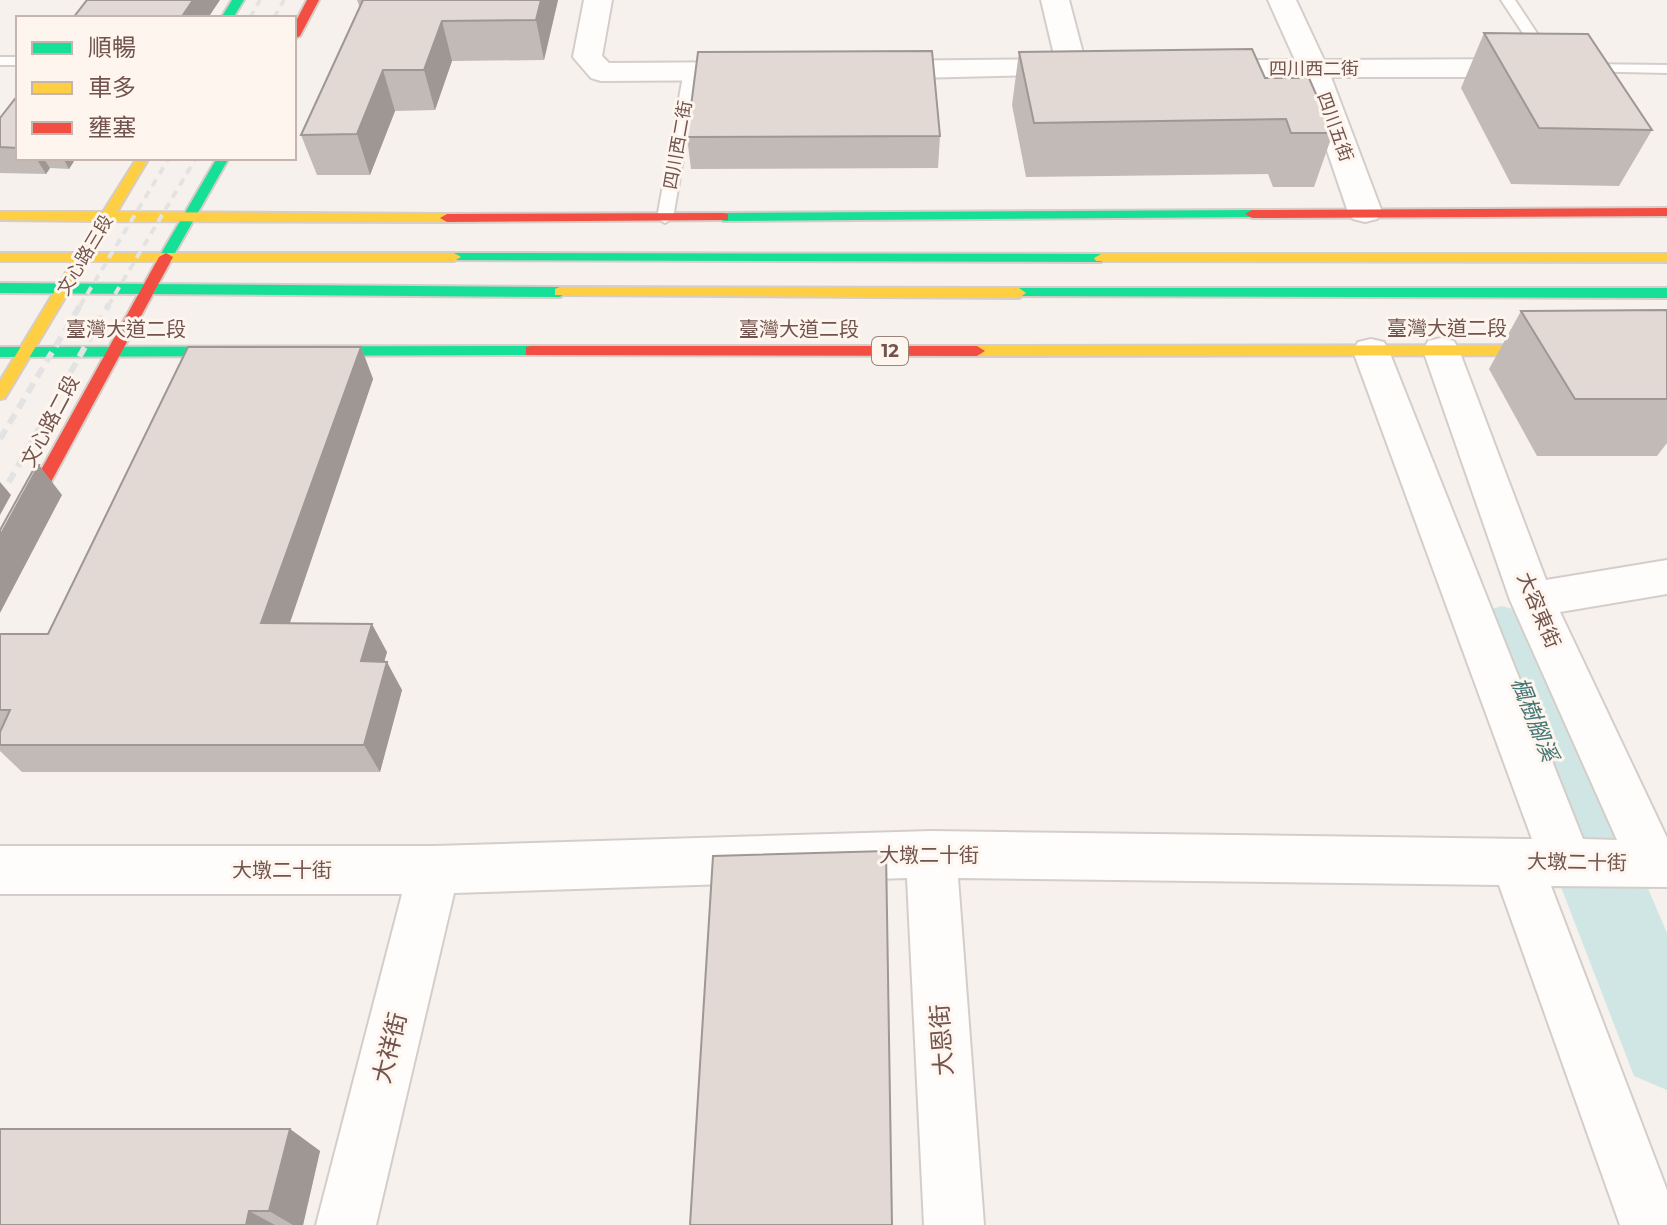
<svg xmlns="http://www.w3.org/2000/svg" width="1667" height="1225" font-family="Montserrat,'Noto Sans TC',sans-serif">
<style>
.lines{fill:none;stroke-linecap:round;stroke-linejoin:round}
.river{fill:#cfe6e4;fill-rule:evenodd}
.lane-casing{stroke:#d5cdc9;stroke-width:4}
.street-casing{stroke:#d5cdc9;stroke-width:4}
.fast-casing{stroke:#d6ccc8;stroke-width:4}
.slow-casing{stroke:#d6ccc8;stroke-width:4}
.jam-casing{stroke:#d6ccc8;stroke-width:4}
.lane{fill:#fefdfc;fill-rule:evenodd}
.street{fill:#fefdfc;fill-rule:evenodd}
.fast{fill:#16e098;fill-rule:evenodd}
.slow{fill:#ffcf43;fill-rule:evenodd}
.jam{fill:#f24e42;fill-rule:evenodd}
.rail-far1{stroke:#e4e3e4;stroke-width:4;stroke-dasharray:8 6;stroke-linecap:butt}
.rail{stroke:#e4e3e4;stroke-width:6;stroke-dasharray:11 7;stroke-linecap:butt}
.wall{fill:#c2bab6}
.shaded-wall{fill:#9e9794}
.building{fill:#e2d8d4;stroke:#9e9794;stroke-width:2}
.labels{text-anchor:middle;stroke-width:6;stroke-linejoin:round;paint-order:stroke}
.far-street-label{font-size:18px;fill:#72544e;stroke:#fdf5ee}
.shield{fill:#fdf5ee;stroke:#9c847e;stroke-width:2}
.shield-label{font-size:18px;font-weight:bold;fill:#72544e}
.street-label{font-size:20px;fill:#72544e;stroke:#fdf5ee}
.water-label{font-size:22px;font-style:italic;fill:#437675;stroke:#fdf5ee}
.near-street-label{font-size:24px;fill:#72544e;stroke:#fdf5ee}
</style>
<rect width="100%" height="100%" fill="#f6f1ec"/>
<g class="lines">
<path class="river" d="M1502,606L1529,614L1540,636L1667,933V1090L1634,1076L1464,636L1475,614Z"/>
<defs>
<g id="lane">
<path d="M1501,0H1515L1554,59L1552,62H1542Z"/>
<rect x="0" y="57" width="18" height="8"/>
<path d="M1580,64L1667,65V73L1575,71L1573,68Z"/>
<path d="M691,67L698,71L673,218L665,223L657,218L684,71Z"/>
</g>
<g id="street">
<path d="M584,0H612L602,56L609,63L757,62L767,65L772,71L767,77L757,80L601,81L591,78L573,57Z"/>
<path d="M1041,0H1069L1085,61L1092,68L1087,74L873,79L863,76L858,70L863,64L873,61L1055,59Z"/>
<path d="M1268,0H1296L1324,60L1529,59L1539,62L1544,68L1539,74L1529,77H1331L1382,212L1377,219L1365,222L1353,219L1348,212L1302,77L1201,78L1191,75L1186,69L1191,63L1201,60H1295Z"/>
<path d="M1441,338L1454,341L1459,350L1546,580L1667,560V594L1560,612L1667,838V887L1551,886L1667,1190V1225H1620L1499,885L958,878L984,1225H924L907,878L454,893L376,1225H316L402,894H0V846H434L931,831L1532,839L1353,351L1358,342L1371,339L1384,342L1389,351L1583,839L1617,840L1510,600L1423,350L1428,341Z"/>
</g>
<g id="fast">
<path d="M232,0H244L233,18H221Z"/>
<path d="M217,158H229L171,260H161L159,257Z"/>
<path d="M1252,210L1257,211V217L723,221L716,217L723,213Z"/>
<path d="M454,253L1101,254L1108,258L1101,262L449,260V254Z"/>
<path d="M0,283L560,287L567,292L560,297L0,293Z"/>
<path d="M1019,288H1667V298L1014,296V290Z"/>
<path d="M531,346L536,347V355L0,357V347Z"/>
</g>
<g id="slow">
<path d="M137,158H149L117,212L447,214L454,218L447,222L112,221L93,253H454L461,257L454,261H87L5,398L0,399V381L73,261H0V253H79L98,221L0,220V212H103Z"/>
<path d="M1101,254H1667V262L1096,261L1094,258Z"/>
<path d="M560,287L1019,288L1026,293L1019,298L555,295V289Z"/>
<path d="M1667,345V355L977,356L969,351L977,346Z"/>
</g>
<g id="jam">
<path d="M307,0H319L300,36L294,39V25Z"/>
<path d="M1667,208V216L1252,218L1245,214L1252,210Z"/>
<path d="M723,213L728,214V220L447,222L440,218L447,214Z"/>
<path d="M166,253L173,257L6,565L0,567V544L159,257Z"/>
<path d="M531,346H977L985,351L977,356L526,355V347Z"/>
</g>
</defs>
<use href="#lane" class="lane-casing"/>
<use href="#street" class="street-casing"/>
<use href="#fast" class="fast-casing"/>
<use href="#slow" class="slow-casing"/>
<use href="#jam" class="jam-casing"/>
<use href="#lane" class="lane"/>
<use href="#street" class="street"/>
<use href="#fast" class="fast"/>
<use href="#slow" class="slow"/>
<use href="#jam" class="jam"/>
<g class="rail-far1">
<path d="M250,18L260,0"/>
<path d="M274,18L284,0"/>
<path d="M80,306L169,158"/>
<path d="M108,306L196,158"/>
</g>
<g class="rail">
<path d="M0,439L81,304"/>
<path d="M0,498L109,304"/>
</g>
</g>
<g class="wall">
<path d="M357,0H558L544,60L452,61L435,110L395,111L370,175H317L301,135L360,8Z"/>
<path d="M1484,33L1652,130L1619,186L1511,184L1461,88Z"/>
<path d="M1019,52L1265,78L1333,133L1314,187H1273L1268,174L1026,177L1012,105Z"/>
<path d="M18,95V158H76L69,169L50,168L46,174L0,173V118Z"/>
<path d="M940,136L938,168L691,169L687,137Z"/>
<path d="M1667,310V443L1657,456H1537L1489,369L1521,311Z"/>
<path d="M361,347L373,379L289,624L387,652L384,662L402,690L380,772H22L0,751V634H48Z"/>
<path d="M290,1129L320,1151L303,1225H0Z"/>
</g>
<g class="shaded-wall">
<path d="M193,0H220L208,18H181Z"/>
<path d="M541,0H558L544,60L536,20Z"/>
<path d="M442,21L452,61L435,110L424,70Z"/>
<path d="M383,70L395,111L370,175L357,134Z"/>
<path d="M36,158H43L50,168L46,174Z"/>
<path d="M63,158H76L69,169Z"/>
<path d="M361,347L373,379L280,652L261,623Z"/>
<path d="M39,465L62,495L0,613V536Z"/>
<path d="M0,482L11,495L0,515Z"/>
<path d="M372,624L387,652L376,689L361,661Z"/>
<path d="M387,662L402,690L380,772L364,745Z"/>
<path d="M290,1129L320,1151L303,1225H293L269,1211Z"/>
<path d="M249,1211L275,1225H246Z"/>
</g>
<g class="building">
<path d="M87,0H193L181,18H73Z"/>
<path d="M363,0H541L536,20L442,21L424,70H383L357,134L301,135Z"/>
<path d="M1484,33L1588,34L1652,130L1539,128Z"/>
<path d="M1252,49L1265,78H1309L1333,133H1291L1286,119L1034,123L1019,52Z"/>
<path d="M932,51L940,136L687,137L698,52Z"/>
<path d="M18,95V148L0,147V118Z"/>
<path d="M1667,310V399H1575L1521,311Z"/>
<path d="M188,347H361L261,623L372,624L361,661L387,662L364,745H0V732L10,710H0V634H48Z"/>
<path d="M36,465H39L0,536V530Z"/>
<path d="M886,851L892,1225H690L713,856Z"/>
<path d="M0,1129H290L269,1211H249L246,1225H0Z"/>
</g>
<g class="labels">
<g class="far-street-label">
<text x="1314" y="75">四川西二街</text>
<text transform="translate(1335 127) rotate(70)" y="6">四川五街</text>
<text transform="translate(678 145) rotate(-80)" y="6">四川西二街</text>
<text transform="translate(85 255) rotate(-59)" y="6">文心路三段</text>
</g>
<rect class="shield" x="872" y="337" width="36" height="28" rx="6"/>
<g class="shield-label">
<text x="890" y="357">12</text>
</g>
<g class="street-label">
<text x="1447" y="335">臺灣大道二段</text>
<text x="126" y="336">臺灣大道二段</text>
<text x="799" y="336">臺灣大道二段</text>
<text transform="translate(50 421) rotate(-62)" y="7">文心路二段</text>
<text transform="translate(1539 610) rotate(67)" y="7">大容東街</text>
<text x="929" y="862">大墩二十街</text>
<text transform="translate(1577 862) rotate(1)" y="7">大墩二十街</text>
<text x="282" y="877">大墩二十街</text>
</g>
<g class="water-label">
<text transform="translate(1535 719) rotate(68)" y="8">楓樹腳溪</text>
</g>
<g class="near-street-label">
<text transform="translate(942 1040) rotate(-94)" y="8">大恩街</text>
<text transform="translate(390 1048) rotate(-76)" y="8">大祥街</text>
</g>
</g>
<rect x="16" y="16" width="280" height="144" fill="#fdf5ee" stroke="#c5b5ae" stroke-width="2"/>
<rect x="32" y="42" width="40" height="12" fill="#16e098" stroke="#c5b5ae" stroke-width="2"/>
<text x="88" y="56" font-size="24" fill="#72544e">順暢</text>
<rect x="32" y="82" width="40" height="12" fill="#ffcf43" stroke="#c5b5ae" stroke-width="2"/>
<text x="88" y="96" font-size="24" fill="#72544e">車多</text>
<rect x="32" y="122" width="40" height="12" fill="#f24e42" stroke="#c5b5ae" stroke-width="2"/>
<text x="88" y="136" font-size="24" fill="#72544e">壅塞</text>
</svg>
